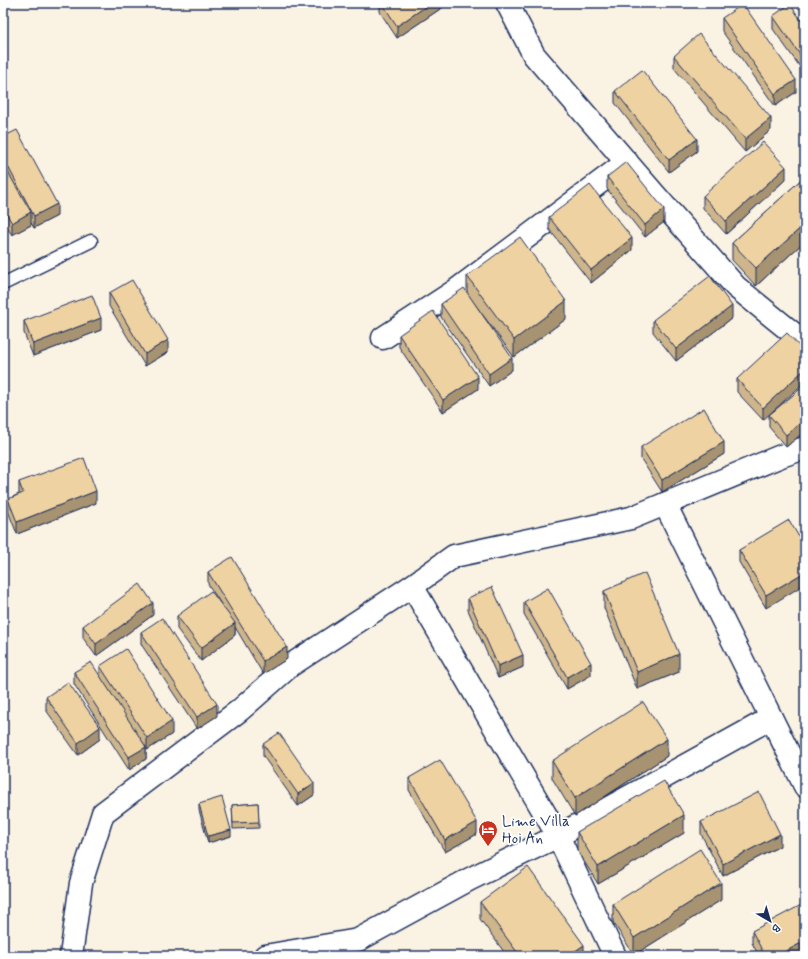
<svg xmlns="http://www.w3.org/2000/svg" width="808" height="959" font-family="Mynerve,sans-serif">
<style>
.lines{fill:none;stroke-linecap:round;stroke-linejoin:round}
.lane-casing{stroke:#1b2f5e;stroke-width:15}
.street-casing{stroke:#1b2f5e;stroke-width:25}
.lane{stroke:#fff;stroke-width:12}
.street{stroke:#fff;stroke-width:22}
.wall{fill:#ceb58b;stroke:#1b2f5e}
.shaded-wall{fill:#a79371;stroke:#1b2f5e}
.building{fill:#efd2a2;stroke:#1b2f5e}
.labels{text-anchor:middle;stroke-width:3.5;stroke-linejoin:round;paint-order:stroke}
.poi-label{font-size:15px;fill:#1b2f5e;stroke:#fff;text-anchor:start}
</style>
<rect width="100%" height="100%" fill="#faf2e3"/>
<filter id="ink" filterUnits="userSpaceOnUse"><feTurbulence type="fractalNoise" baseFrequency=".025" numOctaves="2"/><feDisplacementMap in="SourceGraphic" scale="8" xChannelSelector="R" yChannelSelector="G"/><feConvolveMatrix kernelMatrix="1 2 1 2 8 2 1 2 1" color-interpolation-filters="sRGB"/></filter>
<g filter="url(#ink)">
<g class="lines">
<defs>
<path id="lane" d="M3,284L91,241"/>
<g id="street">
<path d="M507,3L534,55L655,195L736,287L805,343"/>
<path d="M383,338L455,291L627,162"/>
<path d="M665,504L805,786"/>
<path d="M412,586L558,836L615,956"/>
<path d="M71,956L81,883L103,813L240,710L291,665L412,586L454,556L631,518L781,456L805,448"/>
<path d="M265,956L358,940L470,879L558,836L771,718"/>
</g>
</defs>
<use href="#lane" class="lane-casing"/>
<use href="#street" class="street-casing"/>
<use href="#lane" class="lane"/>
<use href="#street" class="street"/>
</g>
<g class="wall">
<path d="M380,3H449L397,38L380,12Z"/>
<path d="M773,16L805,26V74L773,29Z"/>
<path d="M722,18L796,92L775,106L722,31Z"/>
<path d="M674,56L771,130L745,152L674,68Z"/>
<path d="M615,91L697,151L669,172L615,103Z"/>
<path d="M3,137L57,216L34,228L31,223V225L12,235L4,223V227L3,228Z"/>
<path d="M805,176V241L756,286L732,260V243Z"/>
<path d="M607,177L664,222L645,237L607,189Z"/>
<path d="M786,179L726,234L703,208V196Z"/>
<path d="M549,217L632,250L591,283L549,229Z"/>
<path d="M467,276L566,319L514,357L471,299L512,370L489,386L441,317V304L467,293Z"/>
<path d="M109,293L168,352L145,366L109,306Z"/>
<path d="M732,318L676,361L653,332V320Z"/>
<path d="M24,321L101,330L33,356L24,333Z"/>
<path d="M399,335L478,389L443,412L399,347Z"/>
<path d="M805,352L763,420L737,392V379Z"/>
<path d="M805,385V431L786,447L769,427V415Z"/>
<path d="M641,447L724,454L662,492L641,459Z"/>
<path d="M19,482L96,503L17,534L8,511V499L19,494Z"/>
<path d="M805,547L766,608L739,562V550Z"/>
<path d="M208,572L287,659L263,674L235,627V635L201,661L177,629V616L221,604L208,584Z"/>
<path d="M604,591L679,672L637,689L604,608Z"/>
<path d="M468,598L523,667L498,678L468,610Z"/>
<path d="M524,602L591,675L567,689L524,614Z"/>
<path d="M153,615L96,656L83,638V626Z"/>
<path d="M141,632L217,716L197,729L141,644Z"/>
<path d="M100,666L172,734L147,750L146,749V759L129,770L74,684V672L100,676Z"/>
<path d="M46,697L100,739L78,755L46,710Z"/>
<path d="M804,721H805V736L804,733Z"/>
<path d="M263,744L314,795L298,806L263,756Z"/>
<path d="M667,756L575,816L552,778V761Z"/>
<path d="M409,778L477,834L445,852L409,790Z"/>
<path d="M258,803L259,828L233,829L232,805Z"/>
<path d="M199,804L231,836L208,843L199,810Z"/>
<path d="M701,822L780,846L723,876L701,834Z"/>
<path d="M577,832L684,833L598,884L577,850Z"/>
<path d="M721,900L634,955L613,922V904Z"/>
<path d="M480,902L584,956H507L480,919Z"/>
<path d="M752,931L805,954L800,956H759L752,943Z"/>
</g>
<g class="shaded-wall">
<path d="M431,3H449L397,38V26Z"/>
<path d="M796,80V92L775,106V94Z"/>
<path d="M771,118V130L745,152V139Z"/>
<path d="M697,139V151L669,172V160Z"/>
<path d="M786,167V179L726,234V221Z"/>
<path d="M57,204V216L34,228V216Z"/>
<path d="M664,209V222L645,237V225Z"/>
<path d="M31,212V225L12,235V223Z"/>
<path d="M4,221V227L3,228V222Z"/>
<path d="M805,224V241L756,286V268Z"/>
<path d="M632,238V250L591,283V270Z"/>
<path d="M566,301V319L514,357V340Z"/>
<path d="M732,306V318L676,361V349Z"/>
<path d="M101,318V330L33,356V344Z"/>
<path d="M168,340V352L145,366V354Z"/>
<path d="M512,358V370L489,386V374Z"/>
<path d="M805,369V382L763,420V408Z"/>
<path d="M478,377V389L443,412V400Z"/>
<path d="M805,419V431L786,447V435Z"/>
<path d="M724,442V454L662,492V480Z"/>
<path d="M96,491V503L17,534V522Z"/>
<path d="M805,572V584L766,608V595Z"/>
<path d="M153,603V615L96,656V644Z"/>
<path d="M235,623V635L201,661V648Z"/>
<path d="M287,647V659L263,674V661Z"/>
<path d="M679,654V672L637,689V672Z"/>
<path d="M523,655V667L498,678V666Z"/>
<path d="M591,663V675L567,689V677Z"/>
<path d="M217,704V716L197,729V717Z"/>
<path d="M172,721V734L147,750V738Z"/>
<path d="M100,727V739L78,755V743Z"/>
<path d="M667,739V756L575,816V798Z"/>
<path d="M146,747V759L129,770V757Z"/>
<path d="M314,783V795L298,806V794Z"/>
<path d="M684,815V833L598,884V867Z"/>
<path d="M477,822V834L445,852V840Z"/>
<path d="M231,830V836L208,843V836Z"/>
<path d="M780,834V846L723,876V864Z"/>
<path d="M721,883V900L634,955V938Z"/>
<path d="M805,941V954L800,956H777Z"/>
<path d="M584,945V956H568Z"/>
</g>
<g class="building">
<path d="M382,3H431L397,26Z"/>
<path d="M743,4L796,80L775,94L722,18Z"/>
<path d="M790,4L805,26V62L773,16Z"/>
<path d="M699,34L771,118L745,139L674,56Z"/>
<path d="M642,70L697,139L669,160L615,91Z"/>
<path d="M17,130L57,204L34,216L3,157V137Z"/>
<path d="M763,142L786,167L726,221L703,196Z"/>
<path d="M626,162L664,209L645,225L607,177Z"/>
<path d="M3,164L31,212L12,223L3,208Z"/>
<path d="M805,176V224L756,268L732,243Z"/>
<path d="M590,185L632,238L591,270L549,217Z"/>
<path d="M520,237L566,301L514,340L467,276Z"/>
<path d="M710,276L732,306L676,349L653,320Z"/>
<path d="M132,280L168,340L145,354L109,293Z"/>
<path d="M464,288L512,358L489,374L441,304Z"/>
<path d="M92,295L101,318L33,344L24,321Z"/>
<path d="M433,311L478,377L443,400L399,335Z"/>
<path d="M787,333L805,352V369L763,408L737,379Z"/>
<path d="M805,385V419L786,435L769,415Z"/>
<path d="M704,408L724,442L662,480L641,447Z"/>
<path d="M84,458L96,491L17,522L8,499L23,493L19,482Z"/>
<path d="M789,520L805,547V572L766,595L739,550Z"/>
<path d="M232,557L287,647L263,661L208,572Z"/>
<path d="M645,573L679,654L637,672L604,591Z"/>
<path d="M140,584L153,603L96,644L83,626Z"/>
<path d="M492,587L523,655L498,666L468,598Z"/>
<path d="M548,588L591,663L567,677L524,602Z"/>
<path d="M211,591L235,623L201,648L177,616Z"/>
<path d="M162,618L217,704L197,717L141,632Z"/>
<path d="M126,649L172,721L147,738L100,666Z"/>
<path d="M91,662L146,747L129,757L74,672Z"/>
<path d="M68,682L100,727L78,743L46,697Z"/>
<path d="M643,702L667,739L575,798L552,761Z"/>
<path d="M279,733L314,783L298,794L263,744Z"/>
<path d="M440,760L477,822L445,840L409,778Z"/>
<path d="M664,781L684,815L598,867L577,832Z"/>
<path d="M759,792L780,834L723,864L701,822Z"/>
<path d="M222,797L231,830L208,836L199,804Z"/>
<path d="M258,803L259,822L233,823L232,805Z"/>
<path d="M700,849L721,883L634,938L613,904Z"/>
<path d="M528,867L584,945L568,956H520L480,902Z"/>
<path d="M805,903V941L777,956H765L752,931Z"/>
<path d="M463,954L465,956H460Z"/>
</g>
</g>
<defs>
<symbol id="hotel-pin" viewBox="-11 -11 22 30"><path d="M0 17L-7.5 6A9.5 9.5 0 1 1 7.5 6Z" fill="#c8321e" stroke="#fff"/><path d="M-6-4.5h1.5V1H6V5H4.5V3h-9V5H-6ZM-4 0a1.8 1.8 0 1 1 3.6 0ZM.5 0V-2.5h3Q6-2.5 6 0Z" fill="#fff"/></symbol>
</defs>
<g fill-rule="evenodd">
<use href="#hotel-pin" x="477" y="819" width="22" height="30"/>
</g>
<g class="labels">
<g class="poi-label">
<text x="502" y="826">Lime Villa<tspan x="502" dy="17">Hoi An</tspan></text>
</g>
</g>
<rect width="808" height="959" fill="none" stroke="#fff" stroke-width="16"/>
<rect x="8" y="8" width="792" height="943" fill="none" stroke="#1b2f5e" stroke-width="1.5" filter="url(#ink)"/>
<g transform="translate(770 921) rotate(142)" stroke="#ffffff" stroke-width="3" paint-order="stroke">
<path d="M0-3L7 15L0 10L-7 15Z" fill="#1b2f5e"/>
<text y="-6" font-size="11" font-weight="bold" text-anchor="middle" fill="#1b2f5e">B</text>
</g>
</svg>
